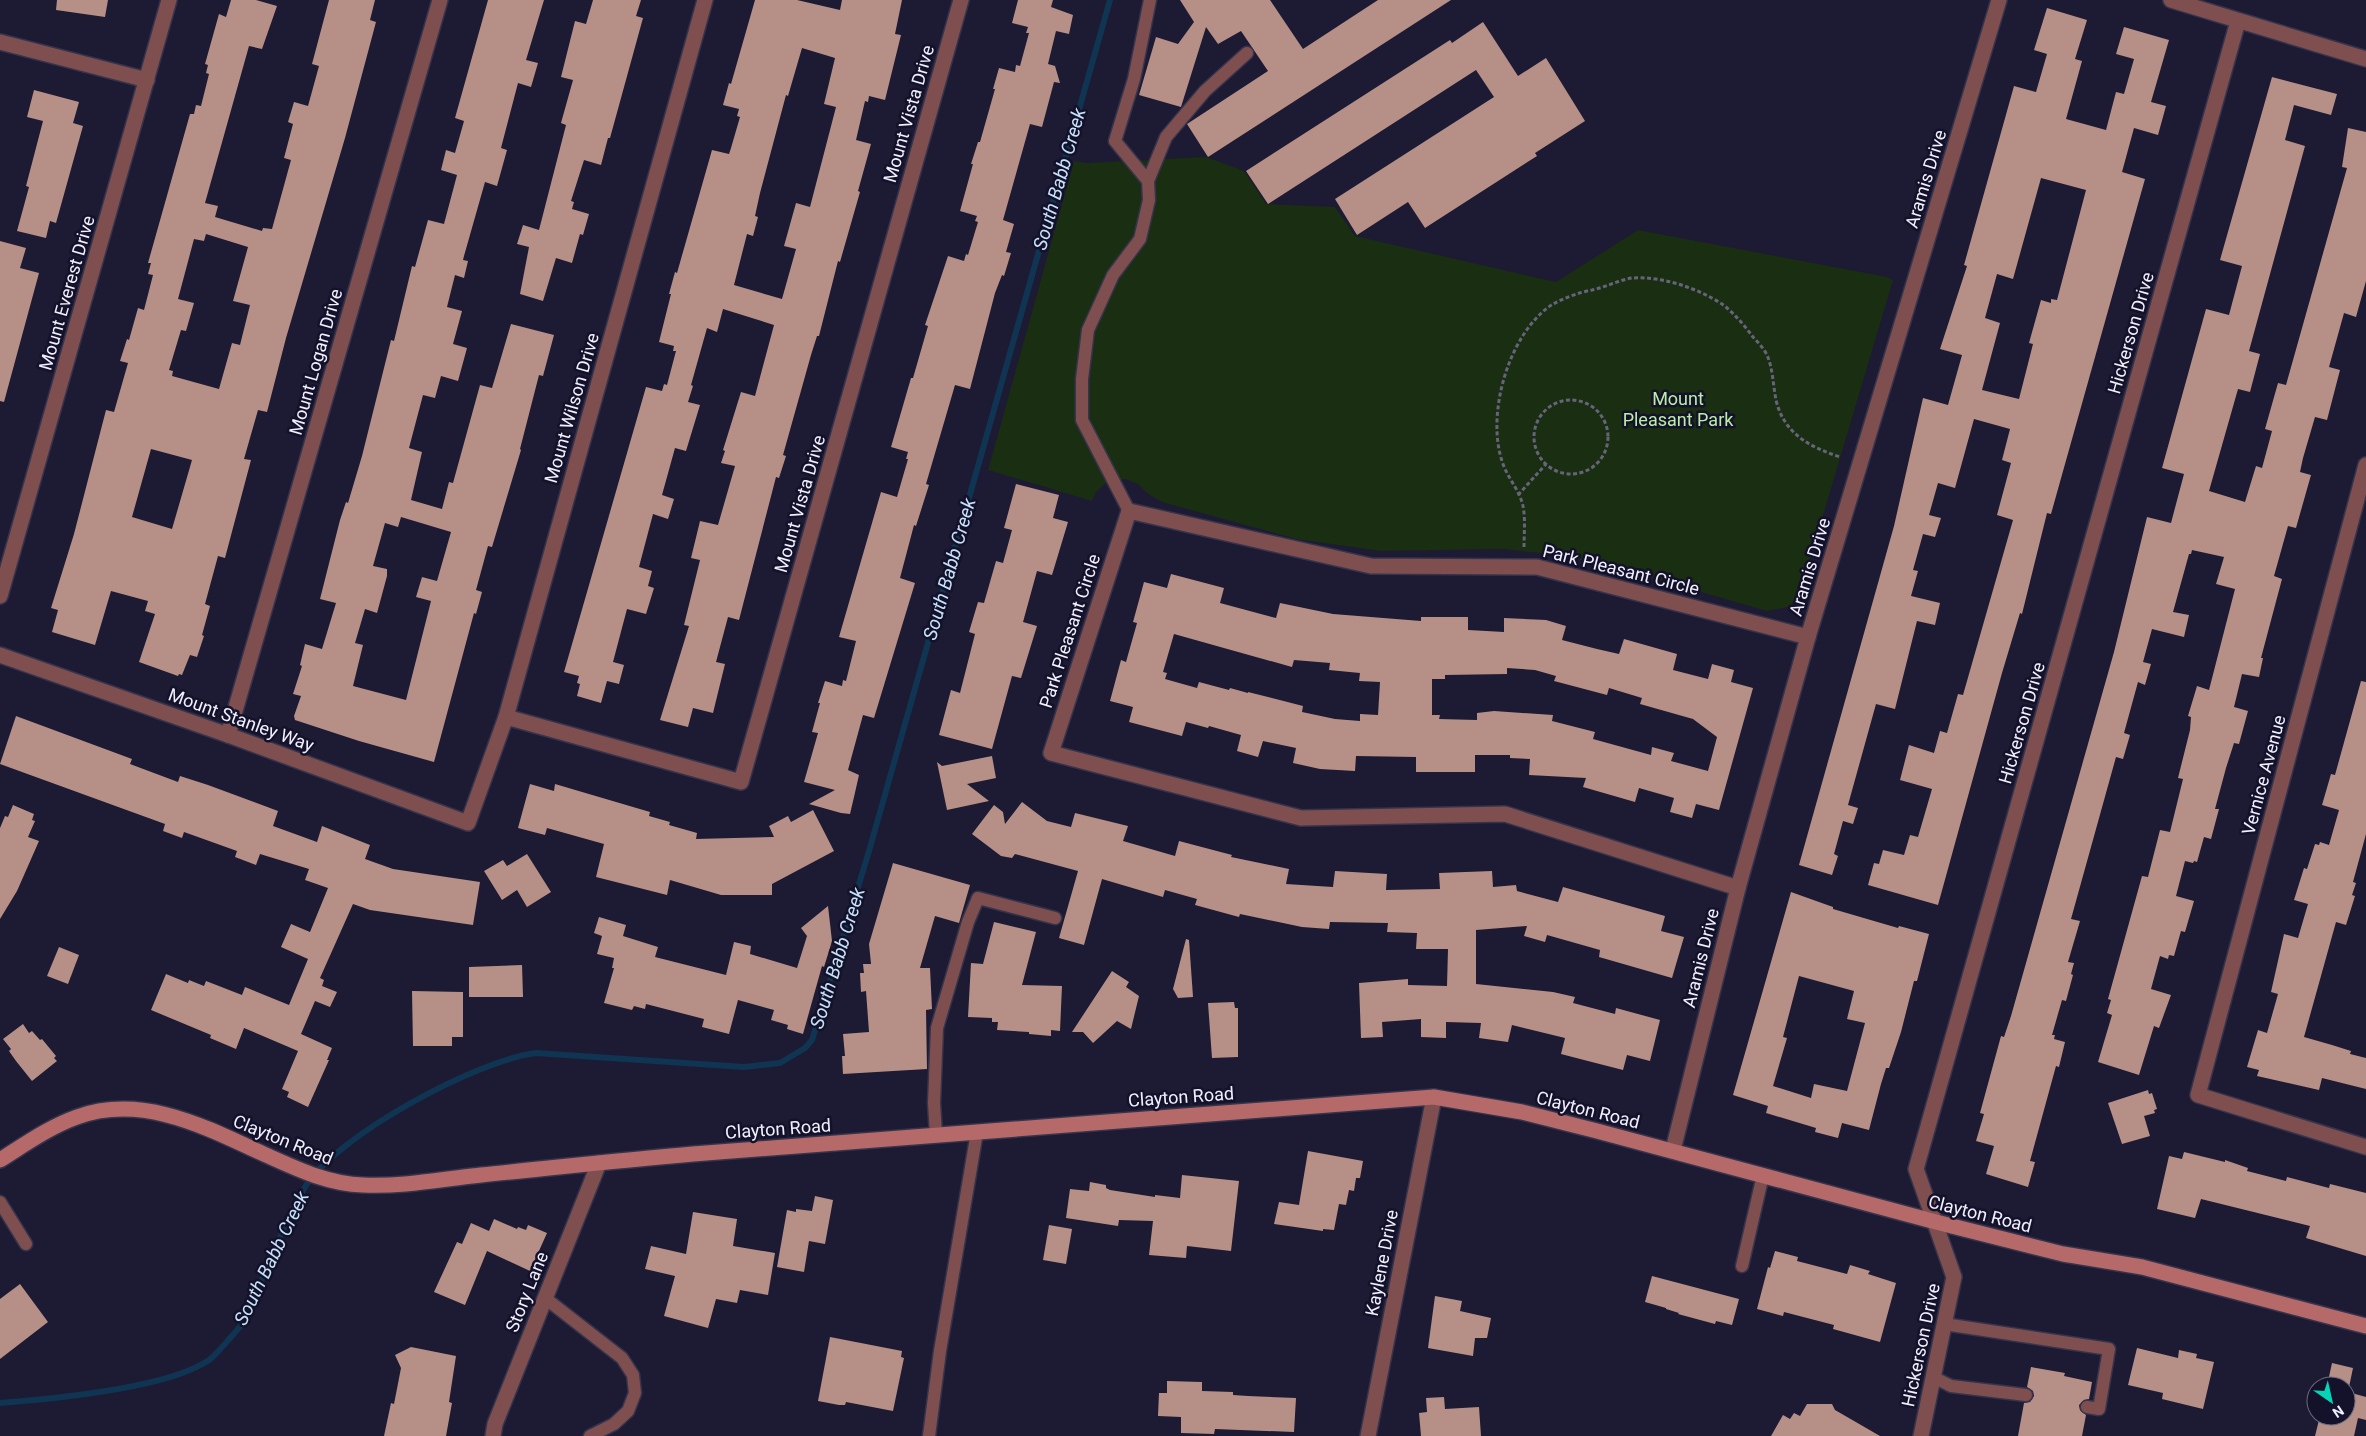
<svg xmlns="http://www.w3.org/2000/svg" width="2366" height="1436" font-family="Roboto,sans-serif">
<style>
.green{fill:#1a2e12}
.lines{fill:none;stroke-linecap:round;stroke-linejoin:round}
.stream{stroke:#0f3552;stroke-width:6}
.building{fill:#b69086;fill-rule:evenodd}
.lane-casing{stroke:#36344c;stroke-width:15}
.street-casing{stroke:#36344c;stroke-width:18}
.secondary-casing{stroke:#36344c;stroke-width:18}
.path{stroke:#66647a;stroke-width:3;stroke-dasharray:4 2.5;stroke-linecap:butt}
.lane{stroke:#7e4f4e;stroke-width:12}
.street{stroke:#7e4f4e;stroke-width:15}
.secondary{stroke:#b56968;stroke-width:15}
.labels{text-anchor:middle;stroke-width:5;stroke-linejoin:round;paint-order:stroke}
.street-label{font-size:18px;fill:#f1f0ff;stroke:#14112a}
.park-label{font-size:18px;fill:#b9eea4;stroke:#14112a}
.water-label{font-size:19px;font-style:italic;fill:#c5e2fa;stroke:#14112a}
</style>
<rect width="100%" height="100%" fill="#1d1a34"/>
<path class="green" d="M1206,157L1244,171L1266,204L1335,207L1355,236L1556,282L1638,230L1887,277L1893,280L1799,596L1788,607L1767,611L1614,567L1559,555L1504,549L1381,551L1296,539L1162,502L1147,493L1138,484L1125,479L1106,483L1096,492L1092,501L988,470L1074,161L1087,163Z"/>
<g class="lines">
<path class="stream" d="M0,1403C51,1399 168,1388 209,1360C215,1356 220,1349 225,1344C231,1336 239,1329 244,1321C252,1309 257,1293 262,1279C275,1248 288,1216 305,1187C336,1136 477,1060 536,1053L744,1067L780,1063L805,1048L812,1040L869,851L1110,0"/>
</g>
<g class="building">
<path d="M57,0H108L105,17L56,10Z"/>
<path d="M231,0H256L277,6L262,49L249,46L205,203L218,206L215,217L262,231L263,228L272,229L291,160L284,158L293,124L288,122L294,102L308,106L319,66L312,64L329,0H375L370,20L376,22L345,138L286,338L267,412L258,410L244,459L251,460L225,558L218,556L205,604L210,606L202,635L204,636L197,657L190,655L182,675L179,674L178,676L139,662L155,614L145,611L148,601L111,591L95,645L52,632L58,610L51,608L74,534L106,410L114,412L128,363L120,361L127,339L129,340L138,308L144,310L153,275L148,274L151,263H148L190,114H194L196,105L201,106L209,74L206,73L208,65L205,64L219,14L226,17ZM206,234L248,247L233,301L250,305L240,345L232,343L219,389L172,376L173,371L169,370L181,330L186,331L194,303L178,299L194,239L204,241ZM151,449L192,460L172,529L132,517Z"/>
<path d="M488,0H544L526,60L538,63L531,87L518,83L501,148L507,150L497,186L485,182L464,256L463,260L468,261L464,278L455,275L447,307L462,311L453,344L467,348L458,381L441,376L435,398L423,395L409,448L422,452L411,500L442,509L449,482L453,483L480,385L492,388L511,324L554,335L543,376L539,375L520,449L521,450L492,547L488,546L476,590L482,592L476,614L474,613L434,762L359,741L295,720L294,716L301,696L293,694L302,666L300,665L305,644L322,649L336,603L320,599L340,520L346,502L348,503L362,456L391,340L394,341L412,266L415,267L428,220L444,224L457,175L441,170L446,150L455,153L464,121L455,118ZM401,517L451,532L437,581L422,577L416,597L431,601L406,700L353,686L363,645L355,643L365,609L377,613L387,576V569L373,566L385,523L398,527Z"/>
<path d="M593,0H641L636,16L643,18L610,138H608L601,165L584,160L571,201L574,202L572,209L589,214L583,235L580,234L572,263L556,258L543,301L520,294L529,247L517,244L523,225L539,230L566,125L561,123L573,80L561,77L575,21L586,24Z"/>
<path d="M755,0H797L840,10L842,0H902L895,34L901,35L885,100L869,96L868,102L865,101L856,140L871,144L858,191L860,192L840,262L838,261L819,336H817L811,355L783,455L786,456L779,478L776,477L739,620L728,617L716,662L725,664L713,713L693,708L688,727L660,720L689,626L684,625L700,560L691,558L700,521L718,525L735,466L721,463L725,451L723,450L741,392L755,396L774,325L723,309L717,332L707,328L691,385L693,386L688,402L700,405L686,451L675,448L662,495L674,499L668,519L653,514L639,567L652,571L648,586L654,588L646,614L627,609L613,662L624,665L619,684L607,681L601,703L577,696L580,684L577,683L579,676L564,672L646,387L662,391L664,384L667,385L676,351H673L674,346L659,342L671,294H669L675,272L677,273L712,150L729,154L731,148L740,117L737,116L739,109L723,105L729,83L731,84ZM802,48L835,58L824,104L836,107L810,207L796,203L784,246L796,249L782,299L734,285L747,234L753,236L758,217L755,216L760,193L786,95L788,96Z"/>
<path d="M1018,0H1053L1051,7L1073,15L1069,34L1056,31L1048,64L1055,66L1060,83L1054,82L1042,127L1030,124L1003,220L1014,224L1006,252L1011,253L1004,276L1002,275L995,293L970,389L955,385L926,484L929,485L916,526L914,525L900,578L915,583L874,718L863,715L848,770L859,775L854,797L850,814L841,813L809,804L835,790L804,782L818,733L812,732L820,703H818L825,681L842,686L843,680L846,681L856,641L839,637L881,492L897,497L908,459H906L908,452L891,447L911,378H913L928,326L925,325L948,256L964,261L966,254L968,255L978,222L975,221L977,216L960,211L973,164H971L978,142H980L995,89H993L999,68L1015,72L1016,65L1020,66L1029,33H1026L1028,27L1012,23Z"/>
<path d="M1180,0H1270L1303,49L1378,0H1451L1208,157L1187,124L1268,71L1241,31L1218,44L1206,27L1181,107L1139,95L1156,37L1178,44L1194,22Z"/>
<path d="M2047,8L2087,20L2075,59L2082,61L2066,119L2106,130L2116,92L2124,94L2134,59L2116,54L2124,27L2169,40L2151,102L2166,106L2158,135L2134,128L2122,172L2145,179L2051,514L2047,513L2022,614L2020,613L2002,673L1938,905L1868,885L1874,863L1879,864L1883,850L1904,855L1910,835L1918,837L1932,789L1900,780L1909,745L1934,753L1940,731L1947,733L1958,694L1963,695L2013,520L1997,515L2011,463L2002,460L2010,429L1974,419L1955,488L1938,483L1929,515L1941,518L1935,537L1923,534L1913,570L1918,571L1911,596L1940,603L1935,625L1917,621L1895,709L1876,704L1848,805L1858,808L1853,824L1843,821L1834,854L1838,856L1832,875L1799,865L1894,526L1923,398L1948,405L1962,355L1940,349L1967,266L1964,265L2014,86L2036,92L2047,54L2034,50ZM2041,178L2086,190L2057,300L2051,299V303L2041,300L2029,343L2033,344L2019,399L1982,390L2000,323L1985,318L1997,274L2013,279Z"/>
<path d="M1483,22L1518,76L1546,58L1585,121L1535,153L1537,156L1425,228L1408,202L1357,235L1335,199L1494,97L1476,70L1268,204L1246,171L1450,40L1452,43Z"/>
<path d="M2272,77L2337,94L2331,115L2294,105L2285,140L2305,146L2249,351L2260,354L2250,392L2238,389L2209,491L2245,502L2256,466L2262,468L2272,431L2265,429L2278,383L2286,385L2347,168L2342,167L2348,128L2366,132V281L2356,317L2344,313L2329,367L2340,370L2327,420L2315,417L2303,458L2300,472L2311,475L2296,528L2288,526L2274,576L2282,579L2261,658H2263L2259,677L2242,674L2234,707L2248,711L2239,744L2234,743L2226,768L2215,809H2219L2211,839L2204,837L2197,862L2194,861L2193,863L2185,861L2176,896L2194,901L2185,932L2181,931L2174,956L2169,955L2168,959L2160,956L2151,989L2171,995L2159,1028L2154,1026L2139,1075L2098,1062L2112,1015L2107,1013L2111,1000L2108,999L2142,876L2148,877L2160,830L2170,832L2183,779L2178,778L2190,730L2191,717L2188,716L2197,686L2209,690L2235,589L2216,584L2224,557L2192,550L2191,554H2189L2173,612L2189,615L2184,637L2152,629L2143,662L2151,664L2145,685L2138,682L2124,733L2130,735L2123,759L2116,757L2071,919L2080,921L2068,962L2074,963L2071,974L2073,975L2066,1001L2062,1000L2052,1035H2055L2054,1039L2065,1042L2059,1067L2056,1066L2030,1161L2035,1162L2028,1187L1986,1174L1994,1146L1976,1141L1984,1114L1980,1113L2001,1036L2004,1037L2011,1016L2114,652L2147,517L2171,523L2184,474L2162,468L2206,309L2229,315L2242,266L2220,260Z"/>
<path d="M34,90L79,102L73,123L83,126L56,223L50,221L46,238L17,231L29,187L26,186L43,121L27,117Z"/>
<path d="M0,241L26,248L20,268L39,273L4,402L0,401Z"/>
<path d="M1016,484L1059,495L1053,518L1068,522L1052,575L1037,571L1023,622L1037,626L1021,678L1012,676L992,749L939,735L951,690L960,693L975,634L969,632L978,602L984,603L996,561L1003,563L1012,530L1004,528Z"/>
<path d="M1171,574L1224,588L1220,603L1276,618L1280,603L1333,614L1421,621V617H1468V630L1504,632V618L1546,620L1566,626L1562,640L1597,649L1619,654L1624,639L1677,654L1673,670L1708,679L1712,664L1734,670L1731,682L1753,688L1719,810L1696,804L1692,818L1670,812L1674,798L1639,788L1635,802L1583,787L1586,778L1529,775L1530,759L1510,758V755H1475V772H1416V757L1356,756L1355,771L1320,769L1293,763L1296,748L1263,741L1258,757L1237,751L1241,735L1209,726L1208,728L1186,722L1182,736L1129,722L1133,707L1110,701L1121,660L1126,662L1137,623L1133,622L1144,582L1167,588ZM1174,634L1292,667L1294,660L1330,663L1329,670L1360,673L1359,681L1380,682L1378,715L1360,714V721L1335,719L1302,712L1303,706L1248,692V693L1230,688L1229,690L1199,682L1197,688L1165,679L1167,673L1163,672ZM1507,668L1535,670L1556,676L1554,681L1607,695L1609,688L1642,698L1640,704L1693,719L1717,737L1708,771L1671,761L1674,753L1652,747L1651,755L1593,739L1595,732L1552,721L1553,715L1494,711L1477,713V720L1439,719L1440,715H1432V679H1445V675L1507,674Z"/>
<path d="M2361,681L2366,682V834L2353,882L2356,883L2352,895L2355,896L2346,925L2336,922L2304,1037L2332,1045L2351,1051L2350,1054L2366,1058V1089L2322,1078L2319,1090L2257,1076L2259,1070L2247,1067L2258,1030L2267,1033L2278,994L2271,992L2284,934L2298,938L2308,904L2294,900L2304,868L2307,869L2315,844L2319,845L2320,842L2329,845L2339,810L2322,805L2331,774L2335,775Z"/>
<path d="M16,716L132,759L130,764L178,782L180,776L208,785L278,811L273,826L317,842L322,826L370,845L365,859L393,869L480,882L473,925L370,910L353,904L320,978L324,980L322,986L337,992L330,1007L315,1001L301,1034L332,1048L327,1060H329L308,1107L287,1097L289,1092L282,1089L298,1051L244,1028L236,1049L210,1038L211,1035L151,1010L166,974L188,983L189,980L204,986L206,981L242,995L245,987L289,1005L308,959L281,947L291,924L310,932L328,888L305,880L309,869L260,854L256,865L235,857L237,851L184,832L182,838L163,831L165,824L0,764Z"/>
<path d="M992,756L996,778L967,784L989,801L947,810L937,762L942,766Z"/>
<path d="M530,784L554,791L555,784L650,812L649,816L670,822L669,825L697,833L696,839L774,837L769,826L788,816L791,822L813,810L834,851L772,884V895H721L670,880L667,895L596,877L604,844L547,828L545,835L518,828Z"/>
<path d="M1022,802L1047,821L1071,827L1075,813L1128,826L1123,841L1175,856L1179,841L1232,855L1231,857L1289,869L1286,884L1333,887L1335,871L1387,874L1386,890L1440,889L1439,873L1492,871L1493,887L1516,885L1517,891L1558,902L1563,887L1665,916L1661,931L1684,937L1672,978L1599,957L1600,950L1547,935L1545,942L1524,936L1527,926L1476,930V984L1553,992L1575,997L1573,1003L1615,1014L1616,1008L1660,1020L1650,1061L1627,1055L1623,1070L1584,1060L1561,1054L1565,1038L1512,1025L1508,1042L1479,1038L1481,1023L1446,1022V1038L1421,1037V1019L1382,1022L1383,1037L1361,1038L1359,983L1408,979V985L1447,986L1448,949H1416L1417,933L1387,932L1388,923L1330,922L1329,929L1302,927L1240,914L1239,917L1195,905L1197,899L1165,890L1163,897L1102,879L1084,945L1059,938L1078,871L1015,854L1012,858L1001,856L972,834L994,805L1003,812L1005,824Z"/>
<path d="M13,805L34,814L32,820L35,821L28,837L39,841L17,891L0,919V828L5,816L8,817Z"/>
<path d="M527,854L551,892L527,907L517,890L502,900L484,871L503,860L507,866Z"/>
<path d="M893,863L970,885L959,923L935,916L920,968H930L932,1009L926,1010L927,1069L843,1074L842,1056H845L843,1034L869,1032L866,991L861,992L860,973H864L863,964H871L869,944Z"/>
<path d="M1791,892L1833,907V909L1898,928L1899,926L1929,934L1917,981H1914L1901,1032L1889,1068H1886L1881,1084L1869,1130L1842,1123L1838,1138L1815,1132L1816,1128L1766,1113L1768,1106L1733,1095ZM1799,976L1854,991L1847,1019L1865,1023L1847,1091L1814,1084L1811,1098L1773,1086L1787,1038L1783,1037Z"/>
<path d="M828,906L832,941L824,967L822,966L803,1034L787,1029L788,1025L771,1020L774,1010L738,1000L729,1034L702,1027L704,1019L646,1004L645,1009L634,1006L632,1010L604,1003L614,968H612L614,958L597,954L602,936L594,933L599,917L626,925L623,936L658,947L655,957L726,975L734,942L751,946L750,954L797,968L807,936L801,928Z"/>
<path d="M994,922L1036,932L1022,985L1062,986L1060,1031L1051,1030V1036L1029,1034V1032L997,1030L998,1022H992V1018L968,1017L971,963L983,964Z"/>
<path d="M1186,939L1189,940L1193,997L1178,998L1173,989Z"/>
<path d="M59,947L79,955L68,984L47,976Z"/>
<path d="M522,965L523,997H469V967Z"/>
<path d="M1112,971L1129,982L1126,987L1139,996L1131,1029L1117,1021L1093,1043L1083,1032H1072Z"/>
<path d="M412,991L463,992V1037H452V1046H413Z"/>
<path d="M1234,1002L1235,1008H1238V1057L1212,1058L1208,1003Z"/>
<path d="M23,1024L29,1033L32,1031L40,1040L42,1039L56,1056L54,1058L57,1061L32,1081L16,1061L9,1051L11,1049L3,1039Z"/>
<path d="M2148,1090L2149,1094L2152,1093L2157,1109L2154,1110L2155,1113L2144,1116L2150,1136L2122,1144L2108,1103Z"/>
<path d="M1308,1151L1363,1161L1360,1178H1356L1354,1191L1349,1190L1346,1205L1339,1204L1334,1230L1323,1229V1231L1274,1224L1279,1202L1299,1205Z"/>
<path d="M2184,1152L2225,1162V1160L2248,1168L2247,1171L2286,1181L2287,1177L2329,1188L2330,1184L2366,1193V1256L2306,1238L2310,1226L2201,1199L2195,1218L2157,1209L2169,1156L2182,1159Z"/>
<path d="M1182,1175L1239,1181L1231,1251L1187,1246L1186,1258L1149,1255L1153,1221L1119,1220L1118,1226L1066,1218L1070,1189L1089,1191L1090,1182L1106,1185V1188L1110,1190L1155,1197V1195L1180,1198Z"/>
<path d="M815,1196L833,1200L825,1244L809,1241L804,1272L777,1267L787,1210L796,1212V1209L812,1211Z"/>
<path d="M693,1212L737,1219L733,1246L775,1253L768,1295L740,1290L737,1303L716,1299L708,1328L664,1316L675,1276L645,1269L651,1246L686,1254Z"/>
<path d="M494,1219L517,1229L518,1227L526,1230L528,1225L547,1233L530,1271L487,1251L465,1305L434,1292L457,1242L462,1244L471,1223L489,1231Z"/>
<path d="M1049,1225L1072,1229L1066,1264L1043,1260Z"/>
<path d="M1775,1251L1798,1257L1797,1261L1847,1274L1850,1265L1870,1271L1868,1274L1896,1283L1880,1342L1833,1329L1834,1325L1784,1312L1783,1316L1757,1309L1768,1267L1770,1268Z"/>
<path d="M1652,1276L1739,1299L1732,1325L1716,1321L1715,1324L1678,1314L1679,1313L1666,1309V1308L1645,1302Z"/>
<path d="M20,1284L48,1322L0,1359V1299Z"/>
<path d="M1435,1296L1462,1301L1460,1311L1491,1318L1487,1338H1475L1473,1356L1428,1348Z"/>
<path d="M830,1337L902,1351L901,1357L904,1358L893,1411L846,1402L845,1405H839L818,1401Z"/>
<path d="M411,1347L456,1356L449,1402L452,1403L446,1436H384L391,1403L394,1404L401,1368L395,1355Z"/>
<path d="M2137,1348L2178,1358L2179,1350L2197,1354L2196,1358L2214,1362L2203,1409L2162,1399L2163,1393L2128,1385Z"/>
<path d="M2332,1363L2353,1368L2348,1392L2366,1397V1420L2358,1418L2354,1436H2315L2320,1416H2346V1386H2327Z"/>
<path d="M2031,1367L2065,1373L2064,1376L2092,1382L2089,1399L2084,1400L2079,1405L2080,1410L2086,1415L2082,1436H2018L2024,1403L2030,1402L2034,1396L2033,1391L2027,1387Z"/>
<path d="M1167,1381L1202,1382V1391L1233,1392V1395L1248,1396L1296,1398L1294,1432L1215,1429L1214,1434L1181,1433V1417L1158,1416L1159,1393H1167Z"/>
<path d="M1444,1397L1445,1409L1479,1407L1481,1436H1421L1419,1413L1427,1412L1426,1398Z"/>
<path d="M1807,1404H1832L1835,1410L1880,1436H1771L1783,1415L1790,1419L1794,1413L1800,1416Z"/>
</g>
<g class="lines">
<defs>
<g id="lane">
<path d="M1148,181L1115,141L1134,79L1150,0"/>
<path d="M1129,511L1082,420V379L1088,330L1113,275L1140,239L1149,200L1148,181L1166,137L1205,91L1247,53"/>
<path d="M936,1135L934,1103L937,1028L968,922L978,898L1055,918"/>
<path d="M0,1202L26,1244"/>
<path d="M1742,1266L1763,1175"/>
<path d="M545,1298L622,1358L633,1375L635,1393L628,1411L614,1424L590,1436"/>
<path d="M1944,1324L2109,1349L2099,1409L2087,1407"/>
<path d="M1933,1377L1951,1386L2026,1395"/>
<path d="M929,1436L940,1351L977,1132"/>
</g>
<g id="street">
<path d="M2171,0L2366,59"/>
<path d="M0,42L147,80"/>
<path d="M2366,465L2198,1095L2366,1147"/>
<path d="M0,596L169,0"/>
<path d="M0,655L228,735L468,823L506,717L705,0"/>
<path d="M506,717L741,782L961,0"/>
<path d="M228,735L440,0"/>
<path d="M1738,888L1505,814L1301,818L1051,753L1129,511L1371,566L1537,567L1808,637"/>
<path d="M1673,1150L1738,888L1808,637L1999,0"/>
<path d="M493,1436L495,1424L599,1163"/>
<path d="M1368,1436L1434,1097"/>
<path d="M1921,1436L1954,1277L1916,1169L2238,21"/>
</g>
<path id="secondary" d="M0,1160C24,1145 49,1127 77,1117C143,1093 207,1128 266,1155C297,1169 328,1184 363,1185C402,1187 442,1179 481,1175C551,1168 622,1160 693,1154C940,1134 1187,1116 1434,1097L1522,1112L1597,1131L1936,1222L2063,1254L2142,1267L2366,1326"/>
</defs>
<use href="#lane" class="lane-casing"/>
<use href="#street" class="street-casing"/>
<use href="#secondary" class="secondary-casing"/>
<g class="path">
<circle cx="1571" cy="437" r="37"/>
<path d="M1518,495L1546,464"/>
<path d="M1524,547C1524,532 1526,516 1522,502C1517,487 1506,475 1502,461C1486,413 1509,332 1553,304C1564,298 1580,292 1592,290C1606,287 1619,280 1632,278C1662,276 1697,288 1722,304C1734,313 1744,325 1753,337C1758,342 1764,349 1767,355C1773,369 1773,385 1776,400C1784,434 1810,447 1840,457"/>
</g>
<use href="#lane" class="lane"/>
<use href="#street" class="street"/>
<use href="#secondary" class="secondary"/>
</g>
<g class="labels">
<g class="street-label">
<text transform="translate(909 114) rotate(-74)" y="6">Mount Vista Drive</text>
<text transform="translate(1926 179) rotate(-73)" y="6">Aramis Drive</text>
<text transform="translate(67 293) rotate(-74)" y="6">Mount Everest Drive</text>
<text transform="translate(2131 333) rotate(-74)" y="6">Hickerson Drive</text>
<text transform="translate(316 362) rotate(-74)" y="6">Mount Logan Drive</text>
<text transform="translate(572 408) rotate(-74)" y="6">Mount Wilson Drive</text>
<text transform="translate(800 504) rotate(-74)" y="6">Mount Vista Drive</text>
<text transform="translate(1810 567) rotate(-73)" y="6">Aramis Drive</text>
<text transform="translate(1621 570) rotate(14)" y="6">Park Pleasant Circle</text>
<text transform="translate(1070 631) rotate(-72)" y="6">Park Pleasant Circle</text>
<text transform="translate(241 720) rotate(20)" y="6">Mount Stanley Way</text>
<text transform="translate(2022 723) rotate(-74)" y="6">Hickerson Drive</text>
<text transform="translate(2264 775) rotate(-75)" y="6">Vernice Avenue</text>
<text transform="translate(1701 958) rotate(-76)" y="6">Aramis Drive</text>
<text transform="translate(1181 1097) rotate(-4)" y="6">Clayton Road</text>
<text transform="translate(1588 1110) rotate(14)" y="6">Clayton Road</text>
<text transform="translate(778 1129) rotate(-4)" y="6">Clayton Road</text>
<text transform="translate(283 1140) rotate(22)" y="6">Clayton Road</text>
<text transform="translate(1980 1214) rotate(14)" y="6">Clayton Road</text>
<text transform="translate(1382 1263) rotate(-79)" y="6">Kaylene Drive</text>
<text transform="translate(527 1292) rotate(-68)" y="6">Story Lane</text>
<text transform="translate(1921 1345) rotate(-78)" y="6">Hickerson Drive</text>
</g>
<g class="park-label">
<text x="1678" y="405">Mount<tspan x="1678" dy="21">Pleasant Park</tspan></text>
</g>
<g class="water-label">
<text transform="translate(1059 179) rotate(-74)" y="7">South Babb Creek</text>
<text transform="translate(949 569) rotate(-74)" y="7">South Babb Creek</text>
<text transform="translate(837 958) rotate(-73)" y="7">South Babb Creek</text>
<text transform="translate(271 1258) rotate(-64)" y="7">South Babb Creek</text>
</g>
</g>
<g transform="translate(2331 1401) rotate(146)"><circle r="24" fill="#14112a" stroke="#6c6a7f"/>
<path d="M0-4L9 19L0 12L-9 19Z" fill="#04d5b6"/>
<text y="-8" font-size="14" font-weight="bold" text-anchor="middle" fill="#f1f0ff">N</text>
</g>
</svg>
